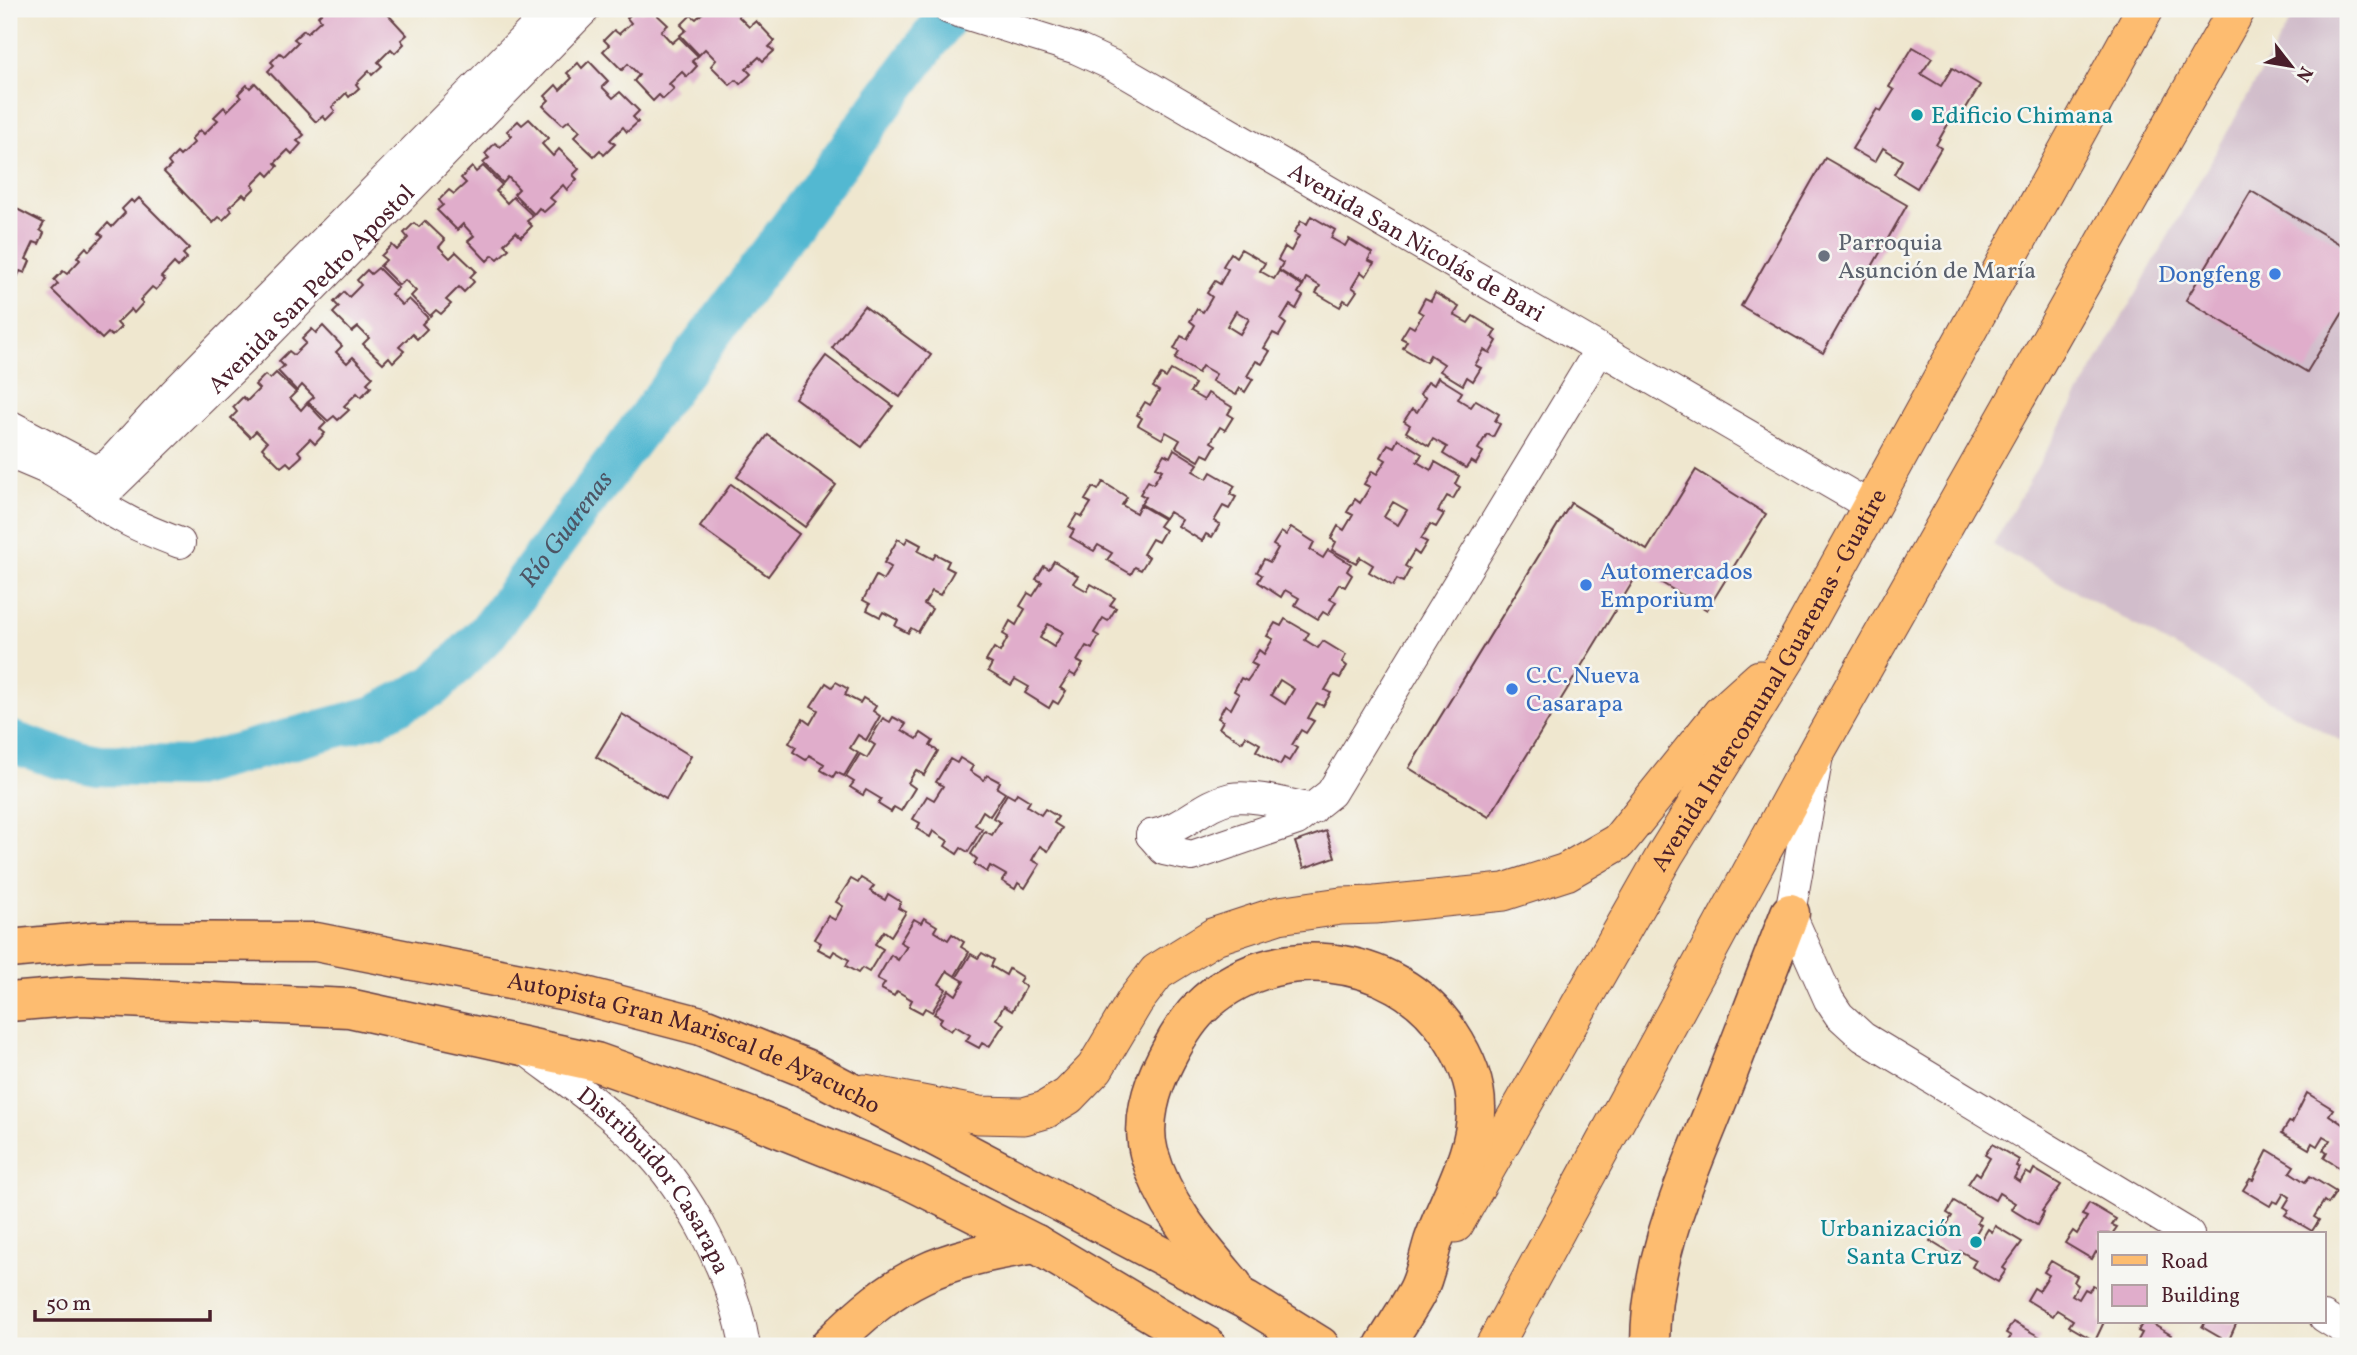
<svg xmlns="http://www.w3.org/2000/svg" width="2357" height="1355" font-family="Vollkorn,serif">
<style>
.industrial{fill:#d1bdcb}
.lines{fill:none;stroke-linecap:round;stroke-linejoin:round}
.river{stroke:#53b8d1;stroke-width:42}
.building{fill:#e0adcb;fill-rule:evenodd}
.minor-casing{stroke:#633d44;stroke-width:32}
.major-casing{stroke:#633d44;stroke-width:39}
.highway-casing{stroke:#633d44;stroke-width:41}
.minor{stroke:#fff;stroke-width:30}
.major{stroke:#fdbc6f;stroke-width:37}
.highway{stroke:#fdbc6f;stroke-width:38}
.culture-dot{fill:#0f9aa8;stroke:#f6f6f2;stroke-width:2.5}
.worship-dot{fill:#6b7280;stroke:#f6f6f2;stroke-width:2.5}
.shop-dot{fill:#3f7fe0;stroke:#f6f6f2;stroke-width:2.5}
.labels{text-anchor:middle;stroke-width:5;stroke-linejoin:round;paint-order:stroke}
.culture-label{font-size:24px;fill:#0d838f;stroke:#f6f6f2;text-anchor:start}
.street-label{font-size:24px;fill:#4a1f2b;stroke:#f6f6f2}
.worship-label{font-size:24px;fill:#5b616d;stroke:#f6f6f2;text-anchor:start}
.shop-label{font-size:24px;fill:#366cbe;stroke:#f6f6f2;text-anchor:start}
.water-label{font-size:26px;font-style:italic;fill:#4d5565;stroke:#f6f6f2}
</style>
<rect width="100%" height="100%" fill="#f6f6f2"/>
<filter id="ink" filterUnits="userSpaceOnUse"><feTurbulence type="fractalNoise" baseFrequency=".0143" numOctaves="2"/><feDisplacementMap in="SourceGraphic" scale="14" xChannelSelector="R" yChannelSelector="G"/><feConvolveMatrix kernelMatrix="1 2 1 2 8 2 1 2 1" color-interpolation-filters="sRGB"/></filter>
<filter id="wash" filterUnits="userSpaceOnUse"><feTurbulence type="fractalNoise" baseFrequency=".00686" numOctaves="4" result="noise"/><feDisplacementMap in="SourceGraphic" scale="28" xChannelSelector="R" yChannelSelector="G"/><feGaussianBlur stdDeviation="1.57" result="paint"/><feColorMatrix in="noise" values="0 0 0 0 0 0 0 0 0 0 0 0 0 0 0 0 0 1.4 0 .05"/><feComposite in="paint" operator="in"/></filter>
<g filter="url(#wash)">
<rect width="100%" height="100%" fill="#efe7cf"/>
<path class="industrial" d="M2297,9H2348V745L1993,545Z"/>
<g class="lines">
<path class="river" id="s1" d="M9,741L56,757L99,765L190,767L375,716L435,685L488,632L953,9"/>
</g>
<g id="blocks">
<g class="building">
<path d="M325,9H383L407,35L401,40L404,44L395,53L391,49L378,62L382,66L372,75L369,71L356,84L359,88L349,97L346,93L332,107L335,111L326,120L323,116L316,122L268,71L274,65L271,62L280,53L284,56L298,42L294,39L304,30L307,33L321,20L318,16Z"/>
<path d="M636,9L641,12L651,9L668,25L661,31L672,43L679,37L698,56L692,61L697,66L687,77L682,72L669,84L674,89L663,99L659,95L653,101L634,81L639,75L628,64L622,70L603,51L609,45L604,40L614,30L619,34L631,23L627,18Z"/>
<path d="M707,9H746L738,16L749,27L756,21L775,41L769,47L774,51L763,61L759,57L746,69L751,74L740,84L736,80L730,85L711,66L716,60L705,49L699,55L680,35L686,30L681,25L691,15L696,19Z"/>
<path d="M1913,47L1932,58L1921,74L1941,86L1952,68L1980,85L1957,123L1951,119L1936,145L1941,148L1917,188L1894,174L1902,160L1883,148L1875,162L1852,149L1877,109L1881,111L1894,90L1889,87Z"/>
<path d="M589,61L608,81L602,87L613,98L620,92L639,111L633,117L638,122L627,132L623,127L610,140L615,144L604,155L600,150L594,156L574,137L580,131L569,120L563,125L543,106L549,100L545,96L556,85L560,90L572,78L567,73L578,63L582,68Z"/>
<path d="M255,83L304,135L297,141L301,144L292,154L288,150L275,163L278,166L269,176L265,172L252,185L255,188L246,197L243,194L229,207L232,211L223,220L219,217L213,223L164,172L171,166L168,162L177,153L180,156L194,143L191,139L200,130L204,134L218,120L214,117L224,107L227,111L241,97L238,94L247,85L250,88Z"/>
<path d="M529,119L548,138L542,144L553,156L559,149L579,169L573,175L577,179L567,190L563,185L550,198L555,202L544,212L539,208L534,214L514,194L519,189L508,177L503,183L483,163L489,158L485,154L495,143L500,147L512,136L507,131L518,121L522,125Z"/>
<path d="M1825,158L1907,205L1823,353L1741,306Z"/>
<path d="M483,166L502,185L496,191L507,203L513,197L533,216L527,221L532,226L521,237L516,232L504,244L509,249L498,259L493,255L487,261L468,241L474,236L463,224L457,230L437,210L443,205L439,200L449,190L454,194L466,183L461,178L472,167L476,172Z"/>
<path d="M2251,191L2348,249V304L2307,372L2186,300Z"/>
<path d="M139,198L189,248L183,254L187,258L178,267L174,263L161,277L165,280L156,290L152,287L140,300L143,303L134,313L131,309L117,323L121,327L112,336L108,333L102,339L52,290L58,284L54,280L63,271L67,274L80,260L77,257L86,247L89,251L103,236L99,233L108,223L112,227L125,213L122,209L131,200L134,203Z"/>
<path d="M9,205L44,223L40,230L44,233L39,244L34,242L26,259L30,261L25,273L20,271L13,287L17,289L11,301Z"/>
<path d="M1311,216L1335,230L1331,238L1345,246L1349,239L1372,253L1368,260L1374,263L1366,276L1361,272L1352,287L1357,291L1349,303L1344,300L1340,307L1316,293L1320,286L1306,278L1303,285L1279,270L1283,263L1278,260L1285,247L1291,251L1299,236L1294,233L1301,221L1307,224Z"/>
<path d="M425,221L445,240L439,247L450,258L456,252L476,271L470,277L474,282L464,292L459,287L446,300L451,304L441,314L436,310L430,316L411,296L416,291L405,280L399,285L380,266L386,260L381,256L392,245L397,250L408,238L404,233L414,223L419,227Z"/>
<path d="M1241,249L1265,263L1260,271L1274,279L1279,271L1302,286L1298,293L1303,296L1296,309L1290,305L1281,320L1286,324L1279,336L1273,333L1264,348L1270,351L1262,364L1256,361L1247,376L1253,379L1245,392L1240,388L1236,395L1212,381L1216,374L1202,366L1198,373L1175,359L1179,352L1174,349L1181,336L1187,339L1195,325L1190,321L1197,309L1203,312L1208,304L1212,297L1207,293L1215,281L1220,284L1228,269L1223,266L1231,253L1236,257ZM1236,311L1249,319L1240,334L1227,326Z"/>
<path d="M378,268L398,288L391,294L402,305L409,299L428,318L422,324L427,329L417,339L412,334L399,347L404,351L393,362L389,357L383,363L363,344L369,338L358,327L352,332L333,313L339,307L334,302L344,292L349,297L361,285L357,280L367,270L371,274Z"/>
<path d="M1435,293L1459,307L1454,315L1468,323L1473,316L1496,330L1492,337L1497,341L1490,353L1484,350L1475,365L1481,368L1473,381L1467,377L1463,385L1440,371L1444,364L1430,355L1426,362L1403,348L1407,341L1401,338L1409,325L1414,328L1423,314L1418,311L1425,298L1431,301Z"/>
<path d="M864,306L931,355L900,397L832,348Z"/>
<path d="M323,326L342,346L336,352L347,363L353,357L373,377L367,383L371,387L361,397L357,393L344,406L349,410L338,420L334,416L328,421L308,402L314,397L302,385L297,391L278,371L284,366L279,361L289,351L294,355L306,343L302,339L312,329L316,333Z"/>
<path d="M826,356L893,406L862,447L795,398Z"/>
<path d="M1171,370L1195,384L1190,392L1204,400L1208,393L1232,407L1228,414L1233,417L1225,430L1220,427L1211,442L1216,445L1209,457L1203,454L1199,461L1176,447L1180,440L1166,432L1162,439L1138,425L1142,418L1137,415L1145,402L1150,405L1159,391L1153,387L1161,375L1166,378Z"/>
<path d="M276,373L296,392L290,398L301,410L307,403L326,423L320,429L325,433L315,444L310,439L298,451L302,456L291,466L287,462L281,467L262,448L267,442L256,431L250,437L231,418L237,412L233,407L243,397L247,401L259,389L255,385L265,375L270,379Z"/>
<path d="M1438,377L1462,392L1458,399L1471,407L1476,400L1499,414L1495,421L1500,424L1493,437L1487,434L1478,449L1483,452L1476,464L1471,461L1466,468L1443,454L1447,447L1433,439L1429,446L1406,432L1410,425L1404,421L1412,409L1417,412L1426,398L1420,394L1428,382L1434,385Z"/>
<path d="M768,435L836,485L805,527L737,477Z"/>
<path d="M1398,439L1422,454L1417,462L1431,470L1435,462L1459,476L1455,484L1460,487L1453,499L1447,496L1438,511L1444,514L1436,527L1430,524L1426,531L1421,539L1427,542L1419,555L1414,551L1405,566L1410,569L1403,582L1397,579L1393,586L1369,572L1373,565L1360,557L1356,563L1332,550L1336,542L1331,539L1338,526L1344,530L1353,515L1347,512L1355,499L1360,503L1370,487L1364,484L1372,471L1377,474L1386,460L1381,457L1388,444L1394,447ZM1393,502L1407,510L1398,525L1384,517Z"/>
<path d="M1174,449L1198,464L1193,471L1207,479L1211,472L1235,486L1230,494L1236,497L1229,509L1223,506L1214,521L1220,524L1212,537L1206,534L1202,541L1178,526L1182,520L1169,512L1165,518L1141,504L1146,497L1140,494L1148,481L1153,484L1162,470L1156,467L1164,454L1170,457Z"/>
<path d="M1696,470L1766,514L1707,610L1640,570L1489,817L1409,768L1571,503L1647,550Z"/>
<path d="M1103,482L1127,497L1122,505L1136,513L1140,505L1164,519L1159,526L1165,530L1158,542L1152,539L1143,554L1149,557L1141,570L1135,567L1131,574L1107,560L1112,553L1098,545L1094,551L1070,537L1074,530L1069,527L1077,514L1082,517L1091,503L1085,500L1093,487L1098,490Z"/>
<path d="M731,484L799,534L768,576L700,527Z"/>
<path d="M1291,527L1314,542L1310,550L1323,558L1328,550L1351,564L1347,571L1352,575L1345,587L1339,584L1330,599L1336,602L1328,615L1323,612L1318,619L1295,605L1299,598L1285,590L1281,597L1258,582L1262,575L1257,572L1264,559L1270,562L1278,548L1273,545L1281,532L1286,535Z"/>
<path d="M908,538L921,545L918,551L933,559L936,554L949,561L946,567L954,571L940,595L932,591L924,604L932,609L918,632L911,628L908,633L895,626L898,620L883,612L880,617L867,610L870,604L863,600L876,576L883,580L891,567L884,563L898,539L905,543Z"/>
<path d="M1054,561L1078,576L1073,583L1087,591L1091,584L1115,598L1110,605L1116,608L1108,621L1103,618L1094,633L1099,636L1092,649L1086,646L1077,661L1083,664L1075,676L1070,673L1060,688L1066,691L1058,704L1053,701L1049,708L1025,693L1029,687L1015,679L1011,685L988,671L992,664L986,661L994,648L1000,652L1008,637L1003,634L1010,621L1016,625L1021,616L1025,609L1020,606L1028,593L1033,596L1042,582L1036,579L1044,566L1049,569ZM1048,624L1063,632L1054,647L1040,638Z"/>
<path d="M1285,619L1309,633L1305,640L1318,648L1323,641L1346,655L1342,662L1347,666L1340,678L1334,675L1325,690L1331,693L1323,706L1317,703L1313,709L1308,718L1314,721L1306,733L1301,730L1292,745L1297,748L1289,761L1284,758L1280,765L1256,751L1260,744L1246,736L1242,742L1219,728L1223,721L1218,718L1225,705L1231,709L1239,694L1234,691L1241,678L1247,681L1252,674L1257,666L1251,663L1259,650L1264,654L1273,639L1267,636L1275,623L1281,626ZM1280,680L1294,689L1285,704L1271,695Z"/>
<path d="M836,682L848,689L845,695L860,703L863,698L876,706L873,711L880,716L866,740L858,735L850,748L858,753L844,776L836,772L833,777L821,770L824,764L809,755L806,760L793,752L796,747L789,743L803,719L810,724L818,710L811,706L826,683L832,687Z"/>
<path d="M622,714L691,756L666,799L596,757Z"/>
<path d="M893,717L906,724L902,730L917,739L921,733L933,741L930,746L938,751L924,775L916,770L908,783L915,788L901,811L894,807L891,812L878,804L881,799L866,790L863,795L850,787L854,782L846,777L860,754L867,758L875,745L869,741L883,718L890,722Z"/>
<path d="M960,758L973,766L970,771L984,780L987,775L1000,782L997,788L1005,793L990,816L983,811L975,825L982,829L968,852L961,848L957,854L945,846L948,841L933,831L930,837L917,829L920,823L913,819L927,796L934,800L943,786L936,782L950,759L957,763Z"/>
<path d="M1017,793L1030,801L1027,806L1041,815L1045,809L1058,817L1054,823L1062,828L1048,851L1040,846L1032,860L1040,864L1025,888L1018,883L1015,889L1002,881L1006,875L990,866L987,872L974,864L977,859L971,854L985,831L992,835L1000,822L993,818L1007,794L1014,798Z"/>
<path d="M1326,831L1335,857L1304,868L1295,842Z"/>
<path d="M861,878L874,886L870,891L885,900L888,894L901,902L898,908L906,912L891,936L884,931L875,944L883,949L869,972L862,968L858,973L846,966L849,960L834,951L831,956L818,949L821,943L814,939L828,916L835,920L843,906L836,902L851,879L858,883Z"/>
<path d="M924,918L937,926L934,931L948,940L952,934L964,942L961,947L969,952L955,976L947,971L939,984L946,989L932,1012L925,1008L922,1013L909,1006L912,1000L897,991L894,996L881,989L885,983L877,979L891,955L898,960L907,946L900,942L914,919L921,923Z"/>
<path d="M982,953L994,960L991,966L1006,975L1009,969L1022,977L1019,982L1026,987L1012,1011L1004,1006L996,1019L1004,1024L989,1047L982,1043L979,1048L966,1041L970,1035L955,1026L951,1031L939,1023L942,1018L934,1014L949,990L956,995L964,981L957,977L971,954L978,958Z"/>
<path d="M2307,1093L2333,1109L2329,1115L2344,1125L2348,1119V1173L2324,1158L2327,1153L2323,1150L2330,1140L2323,1136L2317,1146L2312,1143L2309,1149L2282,1133L2289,1122L2292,1123Z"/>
<path d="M1992,1144L2019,1160L2016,1166L2020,1168L2014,1178L2020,1182L2026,1172L2031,1175L2034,1169L2061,1185L2042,1211L2044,1212L2037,1225L2011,1209L2015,1203L1999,1193L1995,1200L1968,1184L1976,1172L1980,1175L1990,1158L1985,1155Z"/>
<path d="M2268,1150L2294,1166L2290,1172L2305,1182L2310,1176L2336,1192L2328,1204L2324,1201L2314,1217L2319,1220L2312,1231L2285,1215L2289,1210L2284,1207L2290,1197L2284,1193L2278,1203L2273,1201L2270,1206L2243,1190L2250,1179L2253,1180Z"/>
<path d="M1954,1201L1980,1217L1977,1223L1981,1225L1975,1235L1982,1239L1988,1229L1992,1232L1995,1226L2022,1242L2003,1268L2006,1270L1998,1282L1972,1267L1976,1260L1960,1251L1956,1257L1930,1241L1937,1229L1942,1232L1952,1216L1947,1213Z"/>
<path d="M2089,1203L2116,1219L2112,1225L2117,1227L2112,1234H2100V1255L2096,1252L2092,1259L2065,1243L2073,1231L2077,1234L2087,1217L2082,1215Z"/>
<path d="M2051,1261L2077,1276L2074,1282L2078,1285L2072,1295L2079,1299L2085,1289L2089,1291L2093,1286L2100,1290V1322H2104L2095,1341L2069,1326L2073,1320L2057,1310L2053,1316L2027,1300L2034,1288L2039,1291L2049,1275L2044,1272Z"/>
<path d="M2013,1322L2040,1337L2036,1343L2042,1346H2005L2011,1336L2006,1333Z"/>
<path d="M2143,1322H2149L2171,1335L2168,1340L2172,1343L2170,1346H2135L2142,1333L2138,1331Z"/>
<path d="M2205,1322H2237L2228,1342L2202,1327Z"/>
</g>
</g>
</g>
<g filter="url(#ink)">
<use href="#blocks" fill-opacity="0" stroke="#633d44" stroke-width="2"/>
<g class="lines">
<defs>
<g id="minor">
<path id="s2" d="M949,9L1077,49L1114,66L1870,506"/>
<path d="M9,425L96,471L110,463L173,394L553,9"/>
<path id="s3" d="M9,453L49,470L85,491L108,490L250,352L585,9"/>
<path d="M85,491C111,516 146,530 180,543"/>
<path d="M1817,761L1790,913L1829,1000L1839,1015L1863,1037L2189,1234"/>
<path d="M1151,835L1164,850L1192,856L1297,820L1331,793L1600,349"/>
<path d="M1151,835C1185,829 1200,805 1231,798C1252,794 1292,805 1313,809"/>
<path id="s4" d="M523,1048C562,1078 605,1107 640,1143C689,1191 734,1278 745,1346"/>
<path d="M2324,1317L2348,1332"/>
</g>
<g id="major">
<path d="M864,1093L979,1115L1024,1116L1045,1110L1068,1096L1095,1068L1135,1001L1157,972L1215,936L1279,915L1341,906L1375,905L1504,892L1566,872L1618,842L1721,714L1760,679"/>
<path id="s5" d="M1455,1224L1665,855L1792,650L2145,9"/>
<path d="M1494,1346L1819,747L2237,9"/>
</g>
<g id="highway">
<path id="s6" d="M9,949L95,941L316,942L566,991L701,1026L805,1068L1246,1300L1320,1346"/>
<path d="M9,1002L81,996L349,1008L596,1062L743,1114L911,1181L1036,1244L1207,1346"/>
<path d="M1233,1285C1199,1245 1164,1206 1149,1153C1141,1123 1151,1088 1165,1061C1174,1043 1185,1023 1200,1008C1270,938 1395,951 1449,1033C1463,1054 1476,1081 1476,1107C1478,1152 1448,1199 1433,1242C1428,1258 1425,1277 1417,1292C1407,1310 1395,1328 1384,1346"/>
<path d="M829,1346C898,1276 939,1259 1036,1244"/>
<path d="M1650,1346C1650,1254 1686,1181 1719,1097C1743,1036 1766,974 1790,913"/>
</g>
</defs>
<use href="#minor" class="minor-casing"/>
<use href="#major" class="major-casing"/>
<use href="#highway" class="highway-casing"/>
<use href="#minor" class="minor"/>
<use href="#major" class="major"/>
<use href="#highway" class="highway"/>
</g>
</g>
<g class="culture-dot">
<circle cx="1917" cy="115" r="7"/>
<circle cx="1976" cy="1242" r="7"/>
</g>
<circle class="worship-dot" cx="1824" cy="256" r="7"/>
<g class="shop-dot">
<circle cx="2275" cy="274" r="7"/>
<circle cx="1586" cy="585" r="7"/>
<circle cx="1512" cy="689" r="7"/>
</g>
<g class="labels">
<g class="culture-label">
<text x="1931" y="123">Edificio Chimana</text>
<text x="1962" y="1236" text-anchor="end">Urbanización<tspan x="1962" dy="28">Santa Cruz</tspan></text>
</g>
<g class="street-label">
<text dy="8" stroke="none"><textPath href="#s2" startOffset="525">Avenida San Nicolás de Bari</textPath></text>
<text dy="8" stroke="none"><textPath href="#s3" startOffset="394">Avenida San Pedro Apostol</textPath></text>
<text dy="8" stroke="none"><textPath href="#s5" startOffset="628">Avenida Intercomunal Guarenas - Guatire</textPath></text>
<text dy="8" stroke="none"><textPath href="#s6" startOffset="700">Autopista Gran Mariscal de Ayacucho</textPath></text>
<text dy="8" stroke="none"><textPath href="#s4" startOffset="189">Distribuidor Casarapa</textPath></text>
</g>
<g class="worship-label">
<text x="1838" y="250">Parroquia<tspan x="1838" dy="28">Asunción de María</tspan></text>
</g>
<g class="shop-label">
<text x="2261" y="282" text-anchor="end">Dongfeng</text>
<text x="1600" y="579">Automercados<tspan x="1600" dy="28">Emporium</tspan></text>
<text x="1526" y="683">C.C. Nueva<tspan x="1526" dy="28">Casarapa</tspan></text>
</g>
<g class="water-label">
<text dy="9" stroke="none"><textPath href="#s1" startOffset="648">Río Guarenas</textPath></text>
</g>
</g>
<rect width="2357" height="1355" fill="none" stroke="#f6f6f2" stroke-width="35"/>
<rect x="2098" y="1232" width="228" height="91" fill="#f6f6f2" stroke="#b1a0a2" stroke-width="2"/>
<rect x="2112" y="1255" width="35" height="10" fill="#fdbc6f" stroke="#b1a0a2" stroke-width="2"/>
<text x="2161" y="1268" font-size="21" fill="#4a1f2b">Road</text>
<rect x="2112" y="1285" width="35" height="21" fill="#e0adcb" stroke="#b1a0a2" stroke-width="2"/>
<text x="2161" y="1302" font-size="21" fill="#4a1f2b">Building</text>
<g transform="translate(2291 66) rotate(121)" stroke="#f6f6f2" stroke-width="5" paint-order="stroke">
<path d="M0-5L12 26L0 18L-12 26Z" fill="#4a1f2b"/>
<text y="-10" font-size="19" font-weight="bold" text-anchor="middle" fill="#4a1f2b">N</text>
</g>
<path d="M35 1310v10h175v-10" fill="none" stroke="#4a1f2b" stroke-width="3.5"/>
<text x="46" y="1310" font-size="21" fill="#4a1f2b" stroke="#f6f6f2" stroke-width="5" paint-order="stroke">50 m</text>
</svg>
